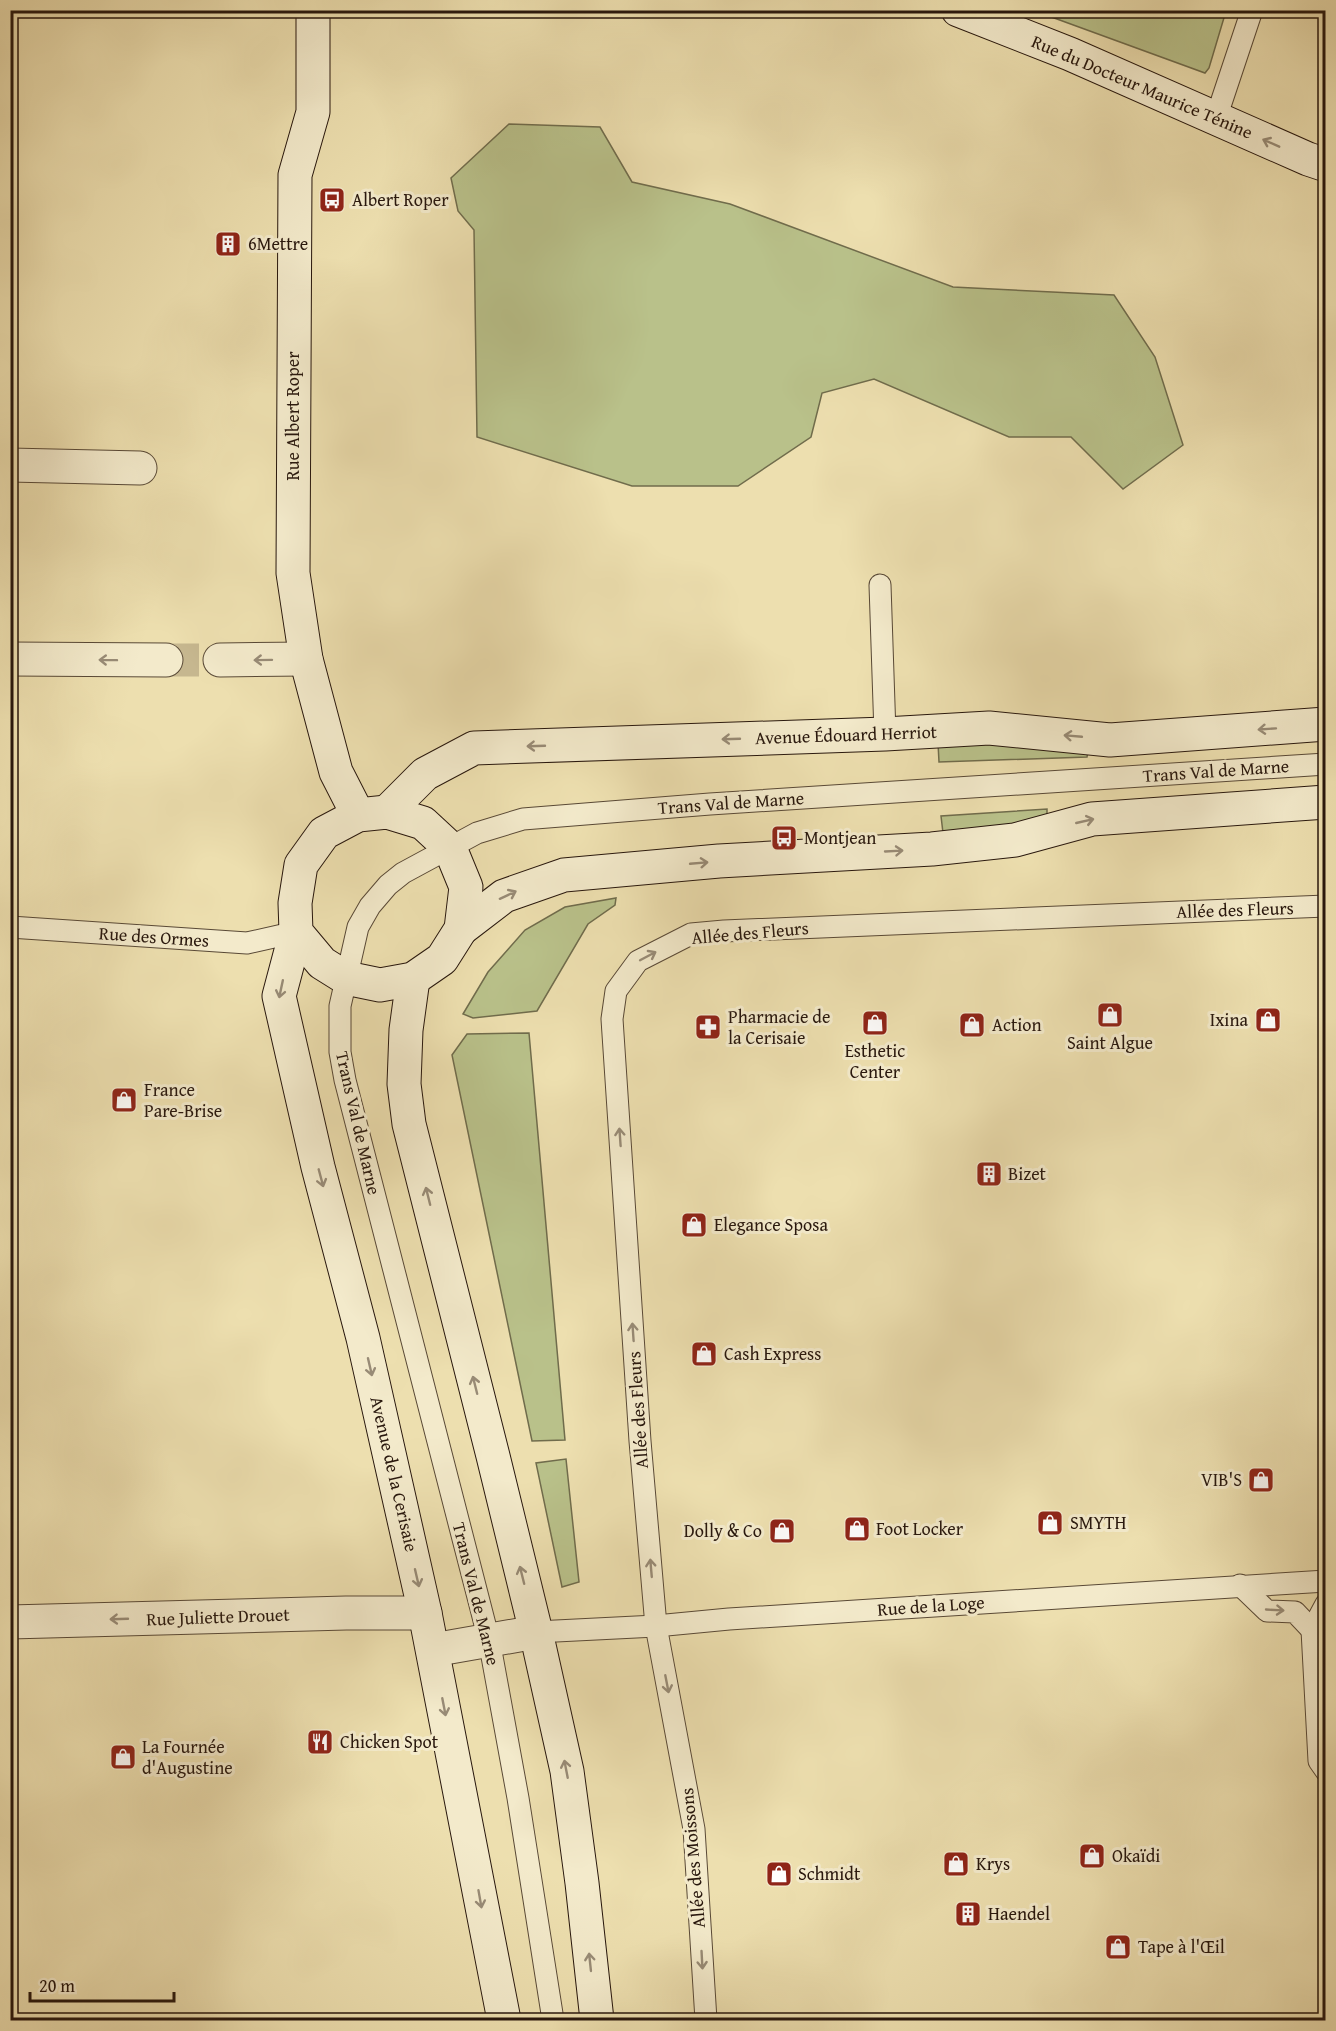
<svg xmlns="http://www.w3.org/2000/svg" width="1336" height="2031" font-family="'Gentium Book Plus',serif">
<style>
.green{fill:#b9c18a;stroke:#706c4c;stroke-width:1.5}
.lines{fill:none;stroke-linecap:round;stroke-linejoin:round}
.street-tunnel{stroke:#c6b78f;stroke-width:33;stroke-dasharray:33 16;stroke-linecap:butt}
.lane-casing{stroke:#594936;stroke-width:23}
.street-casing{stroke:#594936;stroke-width:35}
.secondary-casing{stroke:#28170d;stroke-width:35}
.lane{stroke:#f3eacb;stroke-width:21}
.street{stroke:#f3eacb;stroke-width:33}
.secondary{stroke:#f3eacb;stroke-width:33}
.oneway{stroke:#988b76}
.labels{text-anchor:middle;stroke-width:6;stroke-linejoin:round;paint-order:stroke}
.street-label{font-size:18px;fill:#28170d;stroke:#f3eacb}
.poi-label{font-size:18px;fill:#28170d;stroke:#f3eacb;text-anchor:start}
</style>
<rect width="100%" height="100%" fill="#eddfaf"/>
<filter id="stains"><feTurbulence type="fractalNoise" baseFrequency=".00333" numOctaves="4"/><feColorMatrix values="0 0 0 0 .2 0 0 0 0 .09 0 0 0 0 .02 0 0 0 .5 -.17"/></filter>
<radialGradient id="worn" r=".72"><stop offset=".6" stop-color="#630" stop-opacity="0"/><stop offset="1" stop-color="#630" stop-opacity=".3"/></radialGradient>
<g class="green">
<path d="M1035,11H1226L1209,68L1205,73Z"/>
<path d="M509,124L600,127L632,182L730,204L953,287L1114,295L1155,357L1183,445L1123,489L1071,437H1009L874,379L822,393L811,437L738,486H632L477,437L474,230L458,211L451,178Z"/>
<path d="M967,742L1088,752L1087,757L939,762L938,743Z"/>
<path d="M1047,809V817L1019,823L943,833L941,816Z"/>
<path d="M616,898L615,905L588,924L537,1011L473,1018L463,1014L488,972L525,930L565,907Z"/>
<path d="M529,1033L565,1440L532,1441L452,1055L467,1034Z"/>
<path d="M566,1459L579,1582L562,1587L536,1463Z"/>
</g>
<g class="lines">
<path class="street-tunnel" d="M166,660H220"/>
<defs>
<g id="lane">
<path d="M1216,118L1252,10"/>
<path d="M880,585L885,734"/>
<path d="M10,927L247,943L296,932"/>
<path d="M1240,1585L1267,1611L1295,1612L1312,1630"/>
<path d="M1326,1604L1312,1630L1319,1761L1326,1771"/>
<path d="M536,1632L656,1626L729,1619L1326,1581"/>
<path d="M553,2020L518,1798L489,1640L345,1080L340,1052V1006L358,927L370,906L388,885L403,873L477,833L523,819L710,804L1326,764"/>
<path d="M706,2020L694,1829L656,1626L640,1441L612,1019L616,991L638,961L691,934L724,931L1326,906"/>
</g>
<g id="street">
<path d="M10,465L140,468"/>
<path d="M10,659L166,660"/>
<path d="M220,660L306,659"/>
<path d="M10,1622L346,1613H425"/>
<path d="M433,1650L536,1632"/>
</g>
<g id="secondary">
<path d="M313,10V112L295,175L293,573L306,659L336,772L358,815"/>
<path d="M958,10L1070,54L1308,159L1326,165"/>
<path d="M387,812L425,774L474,748L885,734L989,728L1110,740L1326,724"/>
<path d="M387,812L423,823L450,848L466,887L461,929L442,959L413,979L380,985L346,978L322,963L296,932L295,903L301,865L324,833L358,815Z"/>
<path d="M461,929L504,896L564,875L719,861L932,849L1015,840L1092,819L1326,802"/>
<path d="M296,932L279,996L318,1167L363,1338L425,1613L504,2020"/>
<path d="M413,979L406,1030L404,1084L409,1124L493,1456L536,1632L567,1771L582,1883L597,2020"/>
</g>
</defs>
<use href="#lane" class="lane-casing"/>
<use href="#street" class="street-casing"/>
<use href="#secondary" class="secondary-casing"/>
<use href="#lane" class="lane"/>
<use href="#street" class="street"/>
<use href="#secondary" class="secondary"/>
</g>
<defs><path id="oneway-shaft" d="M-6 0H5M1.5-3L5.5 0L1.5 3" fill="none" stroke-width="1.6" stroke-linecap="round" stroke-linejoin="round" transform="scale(1.5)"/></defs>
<g class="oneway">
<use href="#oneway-shaft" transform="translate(1271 143) rotate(-156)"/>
<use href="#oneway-shaft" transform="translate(108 660) rotate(-179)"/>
<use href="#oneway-shaft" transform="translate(263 660) rotate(179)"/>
<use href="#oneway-shaft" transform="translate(1267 729) rotate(176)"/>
<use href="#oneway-shaft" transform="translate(1073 736) rotate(-175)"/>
<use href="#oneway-shaft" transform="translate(731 739) rotate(178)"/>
<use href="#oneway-shaft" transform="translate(536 746) rotate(178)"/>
<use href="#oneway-shaft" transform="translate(1085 821) rotate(-13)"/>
<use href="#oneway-shaft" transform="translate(894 851) rotate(-3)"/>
<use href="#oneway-shaft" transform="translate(699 863) rotate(-5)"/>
<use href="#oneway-shaft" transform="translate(508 895) rotate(-25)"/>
<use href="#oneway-shaft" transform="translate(648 956) rotate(-28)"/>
<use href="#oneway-shaft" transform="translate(281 989) rotate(102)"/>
<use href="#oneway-shaft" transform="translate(620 1137) rotate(-94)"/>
<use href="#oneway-shaft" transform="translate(321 1178) rotate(75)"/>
<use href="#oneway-shaft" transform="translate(428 1196) rotate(-104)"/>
<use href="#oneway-shaft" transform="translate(633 1332) rotate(-94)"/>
<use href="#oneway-shaft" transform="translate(370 1367) rotate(77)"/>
<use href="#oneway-shaft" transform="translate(475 1385) rotate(-104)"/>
<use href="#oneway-shaft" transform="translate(651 1568) rotate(-95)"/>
<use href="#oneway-shaft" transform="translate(522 1575) rotate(-104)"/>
<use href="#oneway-shaft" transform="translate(417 1578) rotate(77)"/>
<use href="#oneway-shaft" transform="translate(1275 1610) rotate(3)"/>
<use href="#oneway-shaft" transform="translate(119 1619) rotate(178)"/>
<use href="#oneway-shaft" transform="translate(667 1684) rotate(79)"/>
<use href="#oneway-shaft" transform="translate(444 1707) rotate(79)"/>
<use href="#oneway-shaft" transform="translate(566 1769) rotate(-101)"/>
<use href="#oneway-shaft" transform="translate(480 1899) rotate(80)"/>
<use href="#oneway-shaft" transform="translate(702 1960) rotate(87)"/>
<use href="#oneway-shaft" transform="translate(590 1962) rotate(-96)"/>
</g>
<defs>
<symbol id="bus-square" viewBox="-11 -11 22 22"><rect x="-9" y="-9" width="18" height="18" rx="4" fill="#8f2418" stroke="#f3eacb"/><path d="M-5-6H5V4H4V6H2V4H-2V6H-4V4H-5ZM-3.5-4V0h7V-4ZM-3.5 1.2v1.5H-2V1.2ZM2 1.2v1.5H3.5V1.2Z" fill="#fff"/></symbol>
<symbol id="building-square" viewBox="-11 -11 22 22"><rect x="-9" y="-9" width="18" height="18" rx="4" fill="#8f2418" stroke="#f3eacb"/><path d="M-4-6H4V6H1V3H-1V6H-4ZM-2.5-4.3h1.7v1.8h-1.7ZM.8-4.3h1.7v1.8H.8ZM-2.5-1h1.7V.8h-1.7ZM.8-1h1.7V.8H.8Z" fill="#fff"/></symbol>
<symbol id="shop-square" viewBox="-11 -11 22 22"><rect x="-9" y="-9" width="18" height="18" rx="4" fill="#8f2418" stroke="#f3eacb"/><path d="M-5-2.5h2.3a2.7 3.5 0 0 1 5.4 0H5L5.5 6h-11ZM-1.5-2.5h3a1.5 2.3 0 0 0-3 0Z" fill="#fff"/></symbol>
<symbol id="pharmacy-square" viewBox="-11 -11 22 22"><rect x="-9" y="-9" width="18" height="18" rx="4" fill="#8f2418" stroke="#f3eacb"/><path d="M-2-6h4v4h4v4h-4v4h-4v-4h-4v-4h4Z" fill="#fff"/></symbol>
<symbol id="restaurant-square" viewBox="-11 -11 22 22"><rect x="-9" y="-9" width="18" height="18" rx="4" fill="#8f2418" stroke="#f3eacb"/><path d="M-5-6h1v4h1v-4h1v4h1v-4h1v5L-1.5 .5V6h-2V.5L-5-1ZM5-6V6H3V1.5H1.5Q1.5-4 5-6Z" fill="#fff"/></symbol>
</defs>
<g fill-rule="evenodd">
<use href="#bus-square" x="317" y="185" width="30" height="30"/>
<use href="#building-square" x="213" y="229" width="30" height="30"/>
<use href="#bus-square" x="769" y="823" width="30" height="30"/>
<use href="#shop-square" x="1095" y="1000" width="30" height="30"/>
<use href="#shop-square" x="1253" y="1005" width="30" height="30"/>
<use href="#shop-square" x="860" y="1008" width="30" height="30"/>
<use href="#shop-square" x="957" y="1010" width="30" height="30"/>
<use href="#pharmacy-square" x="693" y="1012" width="30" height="30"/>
<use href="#shop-square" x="109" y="1085" width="30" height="30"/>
<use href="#building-square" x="974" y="1159" width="30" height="30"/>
<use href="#shop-square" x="679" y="1210" width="30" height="30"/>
<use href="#shop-square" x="689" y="1339" width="30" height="30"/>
<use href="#shop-square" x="1246" y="1465" width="30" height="30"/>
<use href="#shop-square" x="1035" y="1508" width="30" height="30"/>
<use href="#shop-square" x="842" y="1514" width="30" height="30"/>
<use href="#shop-square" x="767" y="1516" width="30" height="30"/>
<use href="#restaurant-square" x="305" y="1727" width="30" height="30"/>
<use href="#shop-square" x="108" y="1742" width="30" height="30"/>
<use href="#shop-square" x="1077" y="1841" width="30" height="30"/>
<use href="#shop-square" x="941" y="1849" width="30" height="30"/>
<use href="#shop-square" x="764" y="1859" width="30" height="30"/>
<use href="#building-square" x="953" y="1899" width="30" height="30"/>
<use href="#shop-square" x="1103" y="1932" width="30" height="30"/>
</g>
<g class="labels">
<g class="street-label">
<text transform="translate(1142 87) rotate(23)" y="6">Rue du Docteur Maurice Ténine</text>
<text transform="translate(293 416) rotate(-90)" y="6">Rue Albert Roper</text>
<text transform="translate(846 735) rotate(-2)" y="6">Avenue Édouard Herriot</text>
<text transform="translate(1216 771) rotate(-4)" y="6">Trans Val de Marne</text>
<text transform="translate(731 803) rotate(-4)" y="6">Trans Val de Marne</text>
<text transform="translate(1235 910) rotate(-2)" y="6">Allée des Fleurs</text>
<text transform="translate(750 933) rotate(-5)" y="6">Allée des Fleurs</text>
<text transform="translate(154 937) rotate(4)" y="6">Rue des Ormes</text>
<text transform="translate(358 1123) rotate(77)" y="6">Trans Val de Marne</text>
<text transform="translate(638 1410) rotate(-94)" y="6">Allée des Fleurs</text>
<text transform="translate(394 1474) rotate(77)" y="6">Avenue de la Cerisaie</text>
<text transform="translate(476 1594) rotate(76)" y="6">Trans Val de Marne</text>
<text transform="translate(931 1606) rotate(-4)" y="6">Rue de la Loge</text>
<text transform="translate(218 1617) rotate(-2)" y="6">Rue Juliette Drouet</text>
<text transform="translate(693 1858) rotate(-95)" y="6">Allée des Moissons</text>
</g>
<g class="poi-label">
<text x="352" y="206">Albert Roper</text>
<text x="248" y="250">6Mettre</text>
<text x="804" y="844">Montjean</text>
<text x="728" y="1023">Pharmacie de<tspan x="728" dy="21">la Cerisaie</tspan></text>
<text x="1248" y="1026" text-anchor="end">Ixina</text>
<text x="992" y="1031">Action</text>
<text x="1110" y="1049" text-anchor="middle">Saint Algue</text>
<text x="875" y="1057" text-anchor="middle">Esthetic<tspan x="875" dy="21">Center</tspan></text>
<text x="144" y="1096">France<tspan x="144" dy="21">Pare-Brise</tspan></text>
<text x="1008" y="1180">Bizet</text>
<text x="714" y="1231">Elegance Sposa</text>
<text x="724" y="1360">Cash Express</text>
<text x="1242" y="1486" text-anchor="end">VIB'S</text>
<text x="1070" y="1529">SMYTH</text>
<text x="876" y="1535">Foot Locker</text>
<text x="762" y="1537" text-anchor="end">Dolly &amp; Co</text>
<text x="340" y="1748">Chicken Spot</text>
<text x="142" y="1753">La Fournée<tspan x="142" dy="21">d'Augustine</tspan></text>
<text x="1112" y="1862">Okaïdi</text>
<text x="976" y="1870">Krys</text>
<text x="798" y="1880">Schmidt</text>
<text x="988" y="1920">Haendel</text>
<text x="1138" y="1953">Tape à l'Œil</text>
</g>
</g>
<rect width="1336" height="2031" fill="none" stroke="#eddfaf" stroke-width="36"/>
<rect x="12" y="12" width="1312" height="2007" fill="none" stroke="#28170d" stroke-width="3"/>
<rect x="18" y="18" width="1300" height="1995" fill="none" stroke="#28170d" stroke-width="1.5"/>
<path d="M30 1992v9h144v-9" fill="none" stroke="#28170d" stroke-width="3"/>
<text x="39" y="1992" font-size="18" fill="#28170d" stroke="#f3eacb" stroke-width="4.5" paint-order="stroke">20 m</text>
<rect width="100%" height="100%" filter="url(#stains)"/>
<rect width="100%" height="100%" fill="url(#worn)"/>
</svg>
